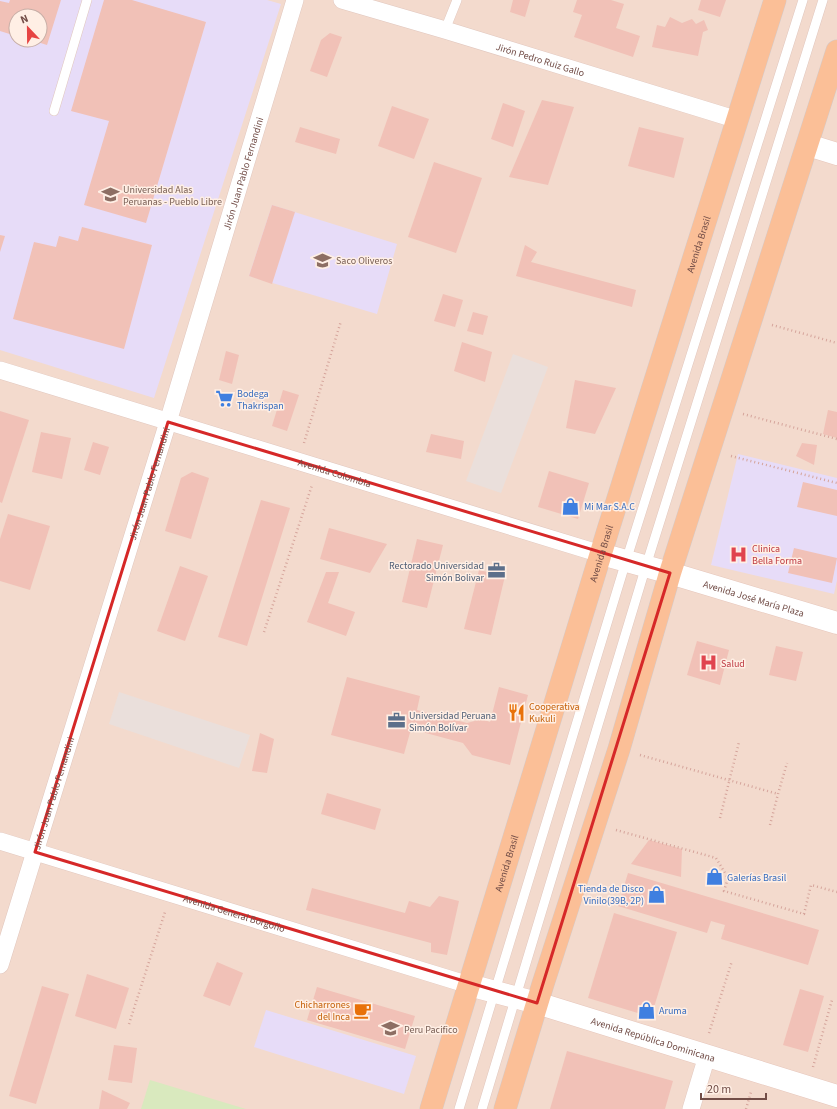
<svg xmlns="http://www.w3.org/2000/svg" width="837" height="1109" font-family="'Source Sans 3',sans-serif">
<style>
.residential{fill:#f3dacd;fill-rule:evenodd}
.industrial{fill:#eadfdb}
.education{fill:#e7dcf8;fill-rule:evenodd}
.green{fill:#d9e9be}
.building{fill:#f1c1b7}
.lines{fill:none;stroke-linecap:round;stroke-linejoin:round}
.lane-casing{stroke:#e1c7be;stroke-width:10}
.street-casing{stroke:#e1c7be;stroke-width:18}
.secondary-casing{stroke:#e6c6bb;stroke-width:23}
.primary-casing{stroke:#d5cac8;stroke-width:23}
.path{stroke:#d5a49b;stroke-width:2.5;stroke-dasharray:1 3;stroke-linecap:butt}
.lane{stroke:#fff;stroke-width:9}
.street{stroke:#fff;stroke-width:17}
.secondary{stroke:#fff;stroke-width:22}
.primary{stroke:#fbbf97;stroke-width:22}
.marked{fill:none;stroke:#d62828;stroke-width:3;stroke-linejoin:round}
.labels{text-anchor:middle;stroke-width:3;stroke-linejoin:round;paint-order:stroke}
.street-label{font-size:10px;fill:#724d47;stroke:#ffefe5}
.education-label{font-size:10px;fill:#785e54;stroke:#ffefe5;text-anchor:start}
.shop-label{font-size:10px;fill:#366cbe;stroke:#ffefe5;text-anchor:start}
.health-label{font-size:10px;fill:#be3a42;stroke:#ffefe5;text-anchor:start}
.service-label{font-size:10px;fill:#4e5e75;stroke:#ffefe5;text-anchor:end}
.food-label{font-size:10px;fill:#c56008;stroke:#ffefe5;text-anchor:start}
</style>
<rect width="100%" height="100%" fill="#fceadf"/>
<path class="residential" d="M0,0H837V1109H0ZM16,16H40V40H16Z"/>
<g class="industrial">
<path d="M513,354L548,367L501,493L466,481Z"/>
<path d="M119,692L250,735L239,768L109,724Z"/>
</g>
<g class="education">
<path d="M0,0H267L281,4L154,398L0,350ZM16,16H40V40H16Z"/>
<path d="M272,205L397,244L377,314L249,276Z"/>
<path d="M738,454L837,478V580L834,594L711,565Z"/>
<path d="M266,1010L416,1056L404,1094L254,1047Z"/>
</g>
<path class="green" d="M150,1080L246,1109H141Z"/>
<g class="building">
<path d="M10,0H61L47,45L31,40H40V16H16V36L0,31V1L9,3Z"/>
<path d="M104,0H132L206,22L146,223L84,205L109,121L71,111Z"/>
<path d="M513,0H530L525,17L510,12Z"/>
<path d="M577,0H611L624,4L616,28L640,36L633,57L574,37L582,15L573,12Z"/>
<path d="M701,0H726L720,17L698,10Z"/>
<path d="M670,17L682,23L692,19L696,24L704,20L708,30L703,32L698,56L652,47L657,25L665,27Z"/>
<path d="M330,33L342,37L327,77L310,71L321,40Z"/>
<path d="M542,100L574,107L548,185L509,177Z"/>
<path d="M503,103L525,111L513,147L491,139Z"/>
<path d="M392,106L429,119L414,159L378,146Z"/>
<path d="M300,127L340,139L336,154L295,142Z"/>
<path d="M639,127L684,138L674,178L628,166Z"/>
<path d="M434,162L482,178L456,253L408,237Z"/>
<path d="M272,205L295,212L272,284L249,276Z"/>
<path d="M82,227L152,245L124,349L13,319L34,242L56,247L59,236L78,241Z"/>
<path d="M0,235L5,236L0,252Z"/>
<path d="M525,245L537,252L531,262L636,290L632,307L516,276Z"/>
<path d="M443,294L463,300L455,327L434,321Z"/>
<path d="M473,312L488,316L483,335L467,331Z"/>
<path d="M462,342L492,352L485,382L454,371Z"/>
<path d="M226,351L239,355L232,384L219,380Z"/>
<path d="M575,380L616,388L595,434L566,428Z"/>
<path d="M283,390L299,395L287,431L272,426Z"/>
<path d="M828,410L837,412V438L823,434Z"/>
<path d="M0,411L29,420L2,503L0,502Z"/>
<path d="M41,432L71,438L62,479L32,472Z"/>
<path d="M431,434L464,441L461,459L426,452Z"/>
<path d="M93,442L109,447L100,475L84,470Z"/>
<path d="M802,443L817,445L814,465L796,456Z"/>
<path d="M549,471L589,483L578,519L538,507Z"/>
<path d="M192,472L209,478L191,539L165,531L181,478Z"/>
<path d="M803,482L837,490V516L797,507Z"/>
<path d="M261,500L290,508L247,646L218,637Z"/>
<path d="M8,514L50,526L30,590L0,581V539Z"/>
<path d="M329,528L387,544L370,573L320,559Z"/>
<path d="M417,539L443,545L427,608L402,602Z"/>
<path d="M794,548L837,558L832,583L788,573Z"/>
<path d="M180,566L208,576L185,641L157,631Z"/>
<path d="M479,570L505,576L491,635L464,629Z"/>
<path d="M326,572H339L328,603L355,612L346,636L307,622Z"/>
<path d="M697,641L729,650L720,685L687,675Z"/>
<path d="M776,646L803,652L796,681L769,675Z"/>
<path d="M347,677L420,696L417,710L467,723L482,719L490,722L499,687L528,695L510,765L472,755L463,743L411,729L404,754L331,735Z"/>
<path d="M260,733L274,739L267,773L252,771Z"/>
<path d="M327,793L381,809L375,830L321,814Z"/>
<path d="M649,840L682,849L681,877L631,864Z"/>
<path d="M628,873L819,930L808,965L721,939L725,925L711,921L707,933L618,906Z"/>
<path d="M312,888L405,913L409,901L430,907L439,896L459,901L447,955L431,952V943L306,910Z"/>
<path d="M614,913L677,932L651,1017L588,998Z"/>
<path d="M217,962L243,973L230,1006L203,996Z"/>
<path d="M87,974L129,988L116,1029L75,1016Z"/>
<path d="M42,986L69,994L36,1104L9,1096Z"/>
<path d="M317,987L415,1016L405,1049L307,1020Z"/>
<path d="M800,989L824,996L808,1052L783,1045Z"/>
<path d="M114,1045L137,1048L132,1083L108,1080Z"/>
<path d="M567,1051L673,1081L665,1109H550Z"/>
<path d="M102,1090L130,1103L127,1109H99Z"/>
</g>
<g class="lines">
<defs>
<g id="lane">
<path d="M445,30L457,0"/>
<path d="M54,111L87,0"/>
<path d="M459,1109L626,561L803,0"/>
<path d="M482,1109L646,566L823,0"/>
</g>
<g id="street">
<path id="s1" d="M342,0L445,30L738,120"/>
<path id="s2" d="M0,370L601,554"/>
<path id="s3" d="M0,841L469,985"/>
<path id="s4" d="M0,965L168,422L295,0"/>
<path d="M691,1109L707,1056"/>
</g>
<g id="secondary">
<path d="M808,145L837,154"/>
<path id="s5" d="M601,554L670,573L837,623"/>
<path id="s6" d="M469,985L537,1003L837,1096"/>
</g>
<g id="primary">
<path id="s7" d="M431,1109L608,530L775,0"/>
<path d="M505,1109L543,984L619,749L670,573L837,51"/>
</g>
</defs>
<use href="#lane" class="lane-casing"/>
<use href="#street" class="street-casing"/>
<use href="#secondary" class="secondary-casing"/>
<use href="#primary" class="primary-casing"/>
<g class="path">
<path d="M772,325L837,343"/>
<path d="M743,414L837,439"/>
<path d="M304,443L341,321"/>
<path d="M731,456L837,483"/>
<path d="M264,632L312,485"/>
<path d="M640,755L778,794"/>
<path d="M720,818L739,742"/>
<path d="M770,825L778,794L787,763"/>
<path d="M616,830L716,858L728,878L724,891L804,914L811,885L837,892"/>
<path d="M129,1024L165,912"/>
<path d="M709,1033L732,961"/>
<path d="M813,1067L832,1000"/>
<path d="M746,1109L751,1092"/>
</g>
<use href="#lane" class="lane"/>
<use href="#street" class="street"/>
<use href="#secondary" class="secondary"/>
<use href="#primary" class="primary"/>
</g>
<path class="marked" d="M168,422L670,573L537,1003L35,852Z"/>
<defs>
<symbol id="university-bare" viewBox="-9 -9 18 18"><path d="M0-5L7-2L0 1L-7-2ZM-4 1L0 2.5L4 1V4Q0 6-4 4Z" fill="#8d6e63" stroke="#ffefe5" stroke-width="2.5" paint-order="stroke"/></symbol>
<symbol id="school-bare" viewBox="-9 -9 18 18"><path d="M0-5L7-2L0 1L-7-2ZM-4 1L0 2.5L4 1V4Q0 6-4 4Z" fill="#8d6e63" stroke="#ffefe5" stroke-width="2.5" paint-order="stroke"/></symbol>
<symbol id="supermarket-bare" viewBox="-9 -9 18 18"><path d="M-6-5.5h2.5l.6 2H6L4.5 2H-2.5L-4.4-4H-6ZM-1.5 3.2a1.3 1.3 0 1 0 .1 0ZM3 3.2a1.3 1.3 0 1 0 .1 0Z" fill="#3f7fe0" stroke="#ffefe5" stroke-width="2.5" paint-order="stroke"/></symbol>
<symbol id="shop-bare" viewBox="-9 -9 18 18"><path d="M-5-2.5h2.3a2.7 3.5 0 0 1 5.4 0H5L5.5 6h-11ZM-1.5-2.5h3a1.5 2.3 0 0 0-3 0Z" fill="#3f7fe0" stroke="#ffefe5" stroke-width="2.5" paint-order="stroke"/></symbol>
<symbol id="hospital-bare" viewBox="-9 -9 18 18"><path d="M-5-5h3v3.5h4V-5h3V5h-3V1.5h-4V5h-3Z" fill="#e0444e" stroke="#ffefe5" stroke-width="2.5" paint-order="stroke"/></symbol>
<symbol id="office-bare" viewBox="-9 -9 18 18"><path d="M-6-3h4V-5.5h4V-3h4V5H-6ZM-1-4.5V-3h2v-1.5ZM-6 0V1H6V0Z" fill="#5c6f8a" stroke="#ffefe5" stroke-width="2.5" paint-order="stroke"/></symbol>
<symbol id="restaurant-bare" viewBox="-9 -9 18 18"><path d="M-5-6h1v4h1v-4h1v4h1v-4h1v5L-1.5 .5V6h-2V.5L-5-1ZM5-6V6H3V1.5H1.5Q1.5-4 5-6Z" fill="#e8710a" stroke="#ffefe5" stroke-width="2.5" paint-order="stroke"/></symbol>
<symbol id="cafe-bare" viewBox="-9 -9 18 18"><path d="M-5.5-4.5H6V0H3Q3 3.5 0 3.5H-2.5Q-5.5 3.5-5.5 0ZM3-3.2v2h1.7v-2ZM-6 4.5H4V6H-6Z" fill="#e8710a" stroke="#ffefe5" stroke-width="2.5" paint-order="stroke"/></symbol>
</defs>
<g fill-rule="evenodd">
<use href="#university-bare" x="98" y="182" width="25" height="25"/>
<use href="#school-bare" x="310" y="248" width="25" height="25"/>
<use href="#supermarket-bare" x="212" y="386" width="25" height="25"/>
<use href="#shop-bare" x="558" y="494" width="25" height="25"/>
<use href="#hospital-bare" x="726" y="542" width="25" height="25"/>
<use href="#office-bare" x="484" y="558" width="25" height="25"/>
<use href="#hospital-bare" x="696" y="650" width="25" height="25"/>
<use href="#restaurant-bare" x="504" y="700" width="25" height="25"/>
<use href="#office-bare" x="384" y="708" width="25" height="25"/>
<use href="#shop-bare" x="702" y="864" width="25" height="25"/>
<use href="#shop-bare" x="644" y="882" width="25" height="25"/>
<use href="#cafe-bare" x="350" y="998" width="25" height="25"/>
<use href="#shop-bare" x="634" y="998" width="25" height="25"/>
<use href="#school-bare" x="378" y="1016" width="25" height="25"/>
</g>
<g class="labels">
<g class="street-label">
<text dy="4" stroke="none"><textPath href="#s1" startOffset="207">Jirón Pedro Ruiz Gallo</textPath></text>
<text dy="4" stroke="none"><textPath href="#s4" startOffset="828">Jirón Juan Pablo Fernandini</textPath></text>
<text dy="4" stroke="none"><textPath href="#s7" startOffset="905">Avenida Brasil</textPath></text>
<text dy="4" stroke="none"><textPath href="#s2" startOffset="350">Avenida Colombia</textPath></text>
<text dy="4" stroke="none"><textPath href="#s4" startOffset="504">Jirón Juan Pablo Fernandini</textPath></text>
<text dy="4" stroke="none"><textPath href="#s7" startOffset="581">Avenida Brasil</textPath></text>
<text dy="4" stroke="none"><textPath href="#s5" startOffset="159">Avenida José María Plaza</textPath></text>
<text dy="4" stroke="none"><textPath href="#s4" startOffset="180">Jirón Juan Pablo Fernandini</textPath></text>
<text dy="4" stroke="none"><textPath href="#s7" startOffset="257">Avenida Brasil</textPath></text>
<text dy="4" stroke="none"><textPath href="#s3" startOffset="245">Avenida General Borgoño</textPath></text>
<text dy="4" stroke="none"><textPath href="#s6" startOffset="192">Avenida República Dominicana</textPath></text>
</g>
<g class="education-label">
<text x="123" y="193">Universidad Alas<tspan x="123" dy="12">Peruanas - Pueblo Libre</tspan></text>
<text x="336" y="264">Saco Oliveros</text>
<text x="404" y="1033">Peru Pacifico</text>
</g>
<g class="shop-label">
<text x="237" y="397">Bodega<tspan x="237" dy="12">Thakrispan</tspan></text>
<text x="584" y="510">Mi Mar S.A.C</text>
<text x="727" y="881">Galerías Brasil</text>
<text x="644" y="892" text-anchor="end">Tienda de Disco<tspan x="644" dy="12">Vinilo(39B, 2P)</tspan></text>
<text x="659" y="1014">Aruma</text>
</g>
<g class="health-label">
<text x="752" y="552">Clinica<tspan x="752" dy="12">Bella Forma</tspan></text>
<text x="721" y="667">Salud</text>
</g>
<g class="service-label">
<text x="484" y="569">Rectorado Universidad<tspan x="484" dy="12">Simón Bolivar</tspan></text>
<text x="409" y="719" text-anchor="start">Universidad Peruana<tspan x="409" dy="12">Simón Bolívar</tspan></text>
</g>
<g class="food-label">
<text x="529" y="710">Cooperativa<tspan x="529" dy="12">Kukuli</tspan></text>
<text x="350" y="1008" text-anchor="end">Chicharrones<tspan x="350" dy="12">del Inca</tspan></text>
</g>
</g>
<g transform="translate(28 28) rotate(338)"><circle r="19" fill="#ffefe5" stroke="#c7aea6"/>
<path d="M0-3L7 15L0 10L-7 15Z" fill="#e64443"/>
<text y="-6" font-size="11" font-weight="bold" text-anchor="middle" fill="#724d47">N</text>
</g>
<path d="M701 1093v6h65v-6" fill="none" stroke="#724d47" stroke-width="2"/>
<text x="707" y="1093" font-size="12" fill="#724d47" stroke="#ffefe5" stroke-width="3" paint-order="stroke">20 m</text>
</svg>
